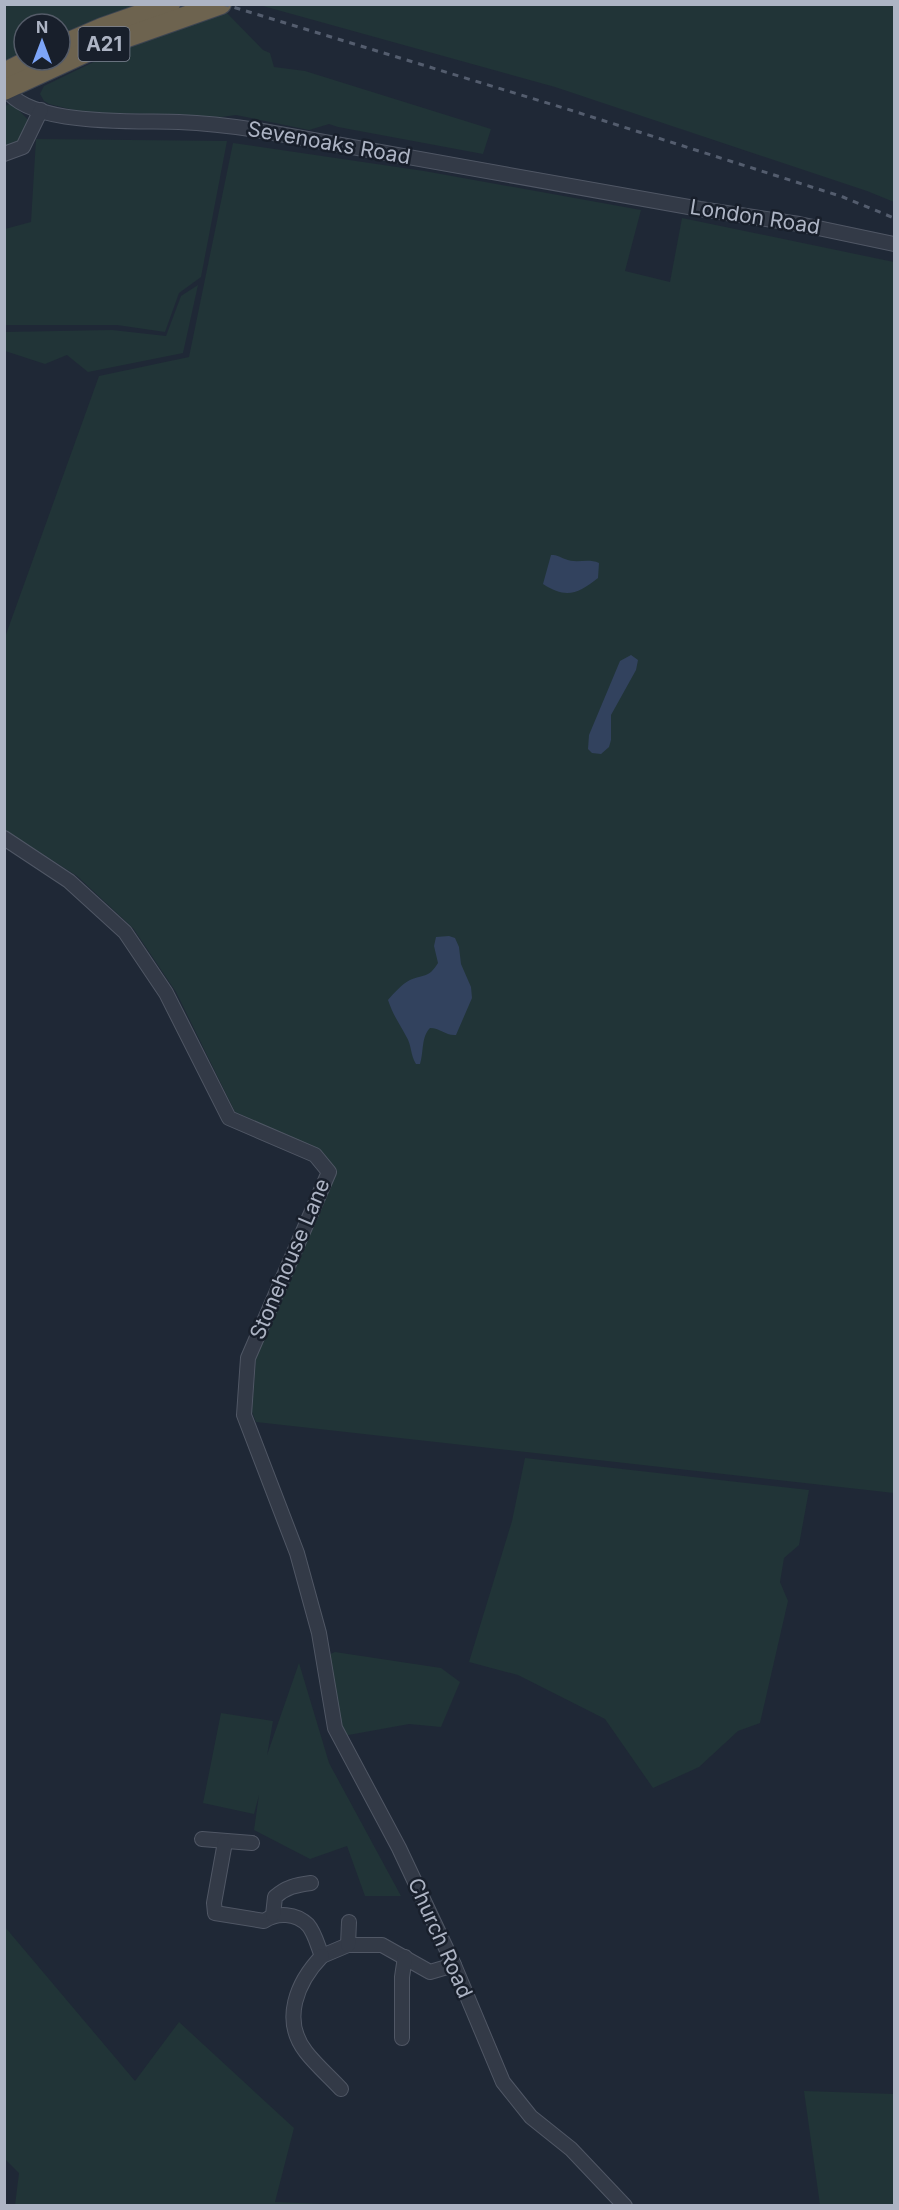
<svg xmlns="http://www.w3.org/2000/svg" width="899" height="2210" font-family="Inter,sans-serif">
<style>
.green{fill:#213437}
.water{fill:#32425e}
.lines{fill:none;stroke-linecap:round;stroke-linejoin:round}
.minor-casing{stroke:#505765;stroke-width:16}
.highway-casing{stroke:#3d4451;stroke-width:22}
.minor{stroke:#333a47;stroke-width:14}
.highway{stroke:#6d634f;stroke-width:20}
.rail{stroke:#545d6e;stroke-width:3;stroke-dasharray:6 6;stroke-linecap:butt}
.labels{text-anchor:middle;stroke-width:5;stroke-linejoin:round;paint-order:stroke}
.shield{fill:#181f2b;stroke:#808796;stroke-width:1.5}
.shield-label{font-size:20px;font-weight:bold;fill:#adb4c4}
.street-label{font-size:21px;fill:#adb4c4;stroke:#181f2b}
</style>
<rect width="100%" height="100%" fill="#1f2836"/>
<g class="green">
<path d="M4,5H147L60,38V24H24V54L5,63Z"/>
<path d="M267,5H894V202L867,191L555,87L263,6Z"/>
<path d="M225,11L263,50L270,53L274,67L305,71L491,129L483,154L338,127L329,124L309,130L236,115L221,117L168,114L86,113L49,104L44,101L40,94L44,86L145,37Z"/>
<path d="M12,103L30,122L27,148L5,154V106Z"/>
<path d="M36,139L227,141L201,277L179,293L165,332L117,325H5V229L31,222Z"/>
<path d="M233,143L424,171L641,210L625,271L670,282L682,218L894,262V1493L256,1422L252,1412L256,1358L336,1172L320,1150L235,1112L176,992L133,928L77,876L5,830L4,640L99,376L189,357Z"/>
<path d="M198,285L183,353L88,372L67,355L45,364L5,351V332L112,330L166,336L181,296Z"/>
<path d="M525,1458L809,1490L799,1545L784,1558L780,1582L788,1601L760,1723L738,1731L699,1767L653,1788L605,1719L518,1675L469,1662L512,1521Z"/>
<path d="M335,1652L441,1668L460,1682L441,1727L409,1724L343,1736L328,1655Z"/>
<path d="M299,1663L329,1763L401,1896H365L347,1846L310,1859L254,1830L259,1795L254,1814L203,1803L221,1713L273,1721L267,1755Z"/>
<path d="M5,1927L135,2081L179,2022L294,2128L275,2202L348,2205H15L19,2173L4,2158Z"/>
<path d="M804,2091L894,2094V2205H820Z"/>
</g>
<g class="water">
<path d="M551,555C558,555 559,557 565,559C576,564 588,558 599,563L598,578C578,594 566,599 543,584Z"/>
<path d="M631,655L638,660L636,670L611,715V740L609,747L601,754L592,753L588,749L589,735L620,661Z"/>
<path d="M449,936L455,938L459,947L461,964L471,987L472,998L456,1035C446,1036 440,1028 430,1028C421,1037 424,1052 420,1064H416C410,1055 412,1045 406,1036C399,1023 393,1015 388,1000C394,993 402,984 410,980C424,974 429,978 438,963L434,946L436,937Z"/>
</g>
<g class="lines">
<defs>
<g id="minor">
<path d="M4,85C23,128 139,120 179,122C205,123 231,126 257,130L700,209L799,224L894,244"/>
<path d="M4,154L23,147L41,110"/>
<path d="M4,838L69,881L125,932L166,993L229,1118L315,1155L329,1172L248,1358L244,1415L297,1553L319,1633L335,1728L399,1848L454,1965L503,2082L531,2117L571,2149L625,2206"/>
<path d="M202,1839L252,1843"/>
<path d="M225,1842L214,1903L215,1913L264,1921C277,1912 296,1913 308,1925C315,1933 318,1947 322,1956L348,1945H382L430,1972L454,1965"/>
<path d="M273,1915L275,1897C286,1887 296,1885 311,1883"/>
<path d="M348,1945L349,1922"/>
<path d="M322,1956C297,1982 281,2020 306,2052C316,2065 330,2077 341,2089"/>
<path d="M402,2038V1977L405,1957"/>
</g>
<g id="highway">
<path d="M60,46L102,28L170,4"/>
<path d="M4,73L30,60"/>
<path d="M4,90L93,49L221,4"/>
</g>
</defs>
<use href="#minor" class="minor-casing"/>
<use href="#highway" class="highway-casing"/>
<use href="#minor" class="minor"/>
<use href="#highway" class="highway"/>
<path class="rail" d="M223,4L567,109L843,197L894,218"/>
</g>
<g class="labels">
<rect class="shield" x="78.5" y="27" width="51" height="34" rx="4.5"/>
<g class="shield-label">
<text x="104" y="51">A21</text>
</g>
<g class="street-label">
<text transform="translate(329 143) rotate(10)" y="7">Sevenoaks Road</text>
<text transform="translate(755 217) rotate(9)" y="7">London Road</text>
<text transform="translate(290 1259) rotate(-67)" y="7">Stonehouse Lane</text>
<text transform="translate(440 1938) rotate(66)" y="7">Church Road</text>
</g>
</g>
<rect width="899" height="2210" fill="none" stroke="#adb4c4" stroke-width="12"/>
<g transform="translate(42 42)"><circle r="28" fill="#181f2b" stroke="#545b68" stroke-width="1.5"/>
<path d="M0-4.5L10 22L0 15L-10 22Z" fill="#7da5f8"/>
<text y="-9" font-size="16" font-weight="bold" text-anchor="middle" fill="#adb4c4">N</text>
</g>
</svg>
